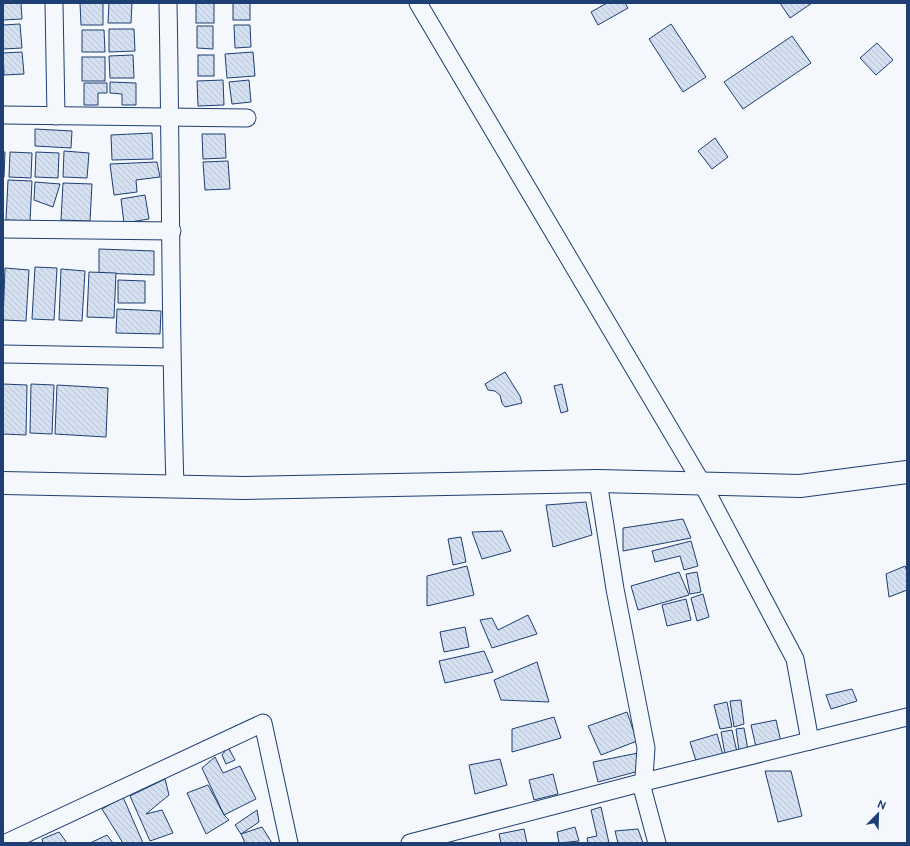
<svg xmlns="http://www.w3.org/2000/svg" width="910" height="846" font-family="Ubuntu,sans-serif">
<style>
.building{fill:url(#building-back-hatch);stroke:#1d3f73}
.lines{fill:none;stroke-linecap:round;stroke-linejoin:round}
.street-casing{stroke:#1d3f73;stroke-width:19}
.secondary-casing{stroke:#1d3f73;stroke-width:24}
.street{stroke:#f4f7fb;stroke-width:17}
.secondary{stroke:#f4f7fb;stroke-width:22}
</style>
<defs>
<pattern id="building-back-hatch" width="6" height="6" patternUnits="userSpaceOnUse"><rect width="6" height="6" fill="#d5e0f0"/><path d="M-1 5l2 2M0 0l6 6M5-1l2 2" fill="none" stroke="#b6c1d1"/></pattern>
</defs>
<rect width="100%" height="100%" fill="#f4f7fb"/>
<g class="building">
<path d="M3,3H21L22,19L3,20Z"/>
<path d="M80,3H103V25H81Z"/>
<path d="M109,3H132L131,23H108Z"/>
<rect x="196" y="3" width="18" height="20"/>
<rect x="233" y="3" width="17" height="17"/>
<path d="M607,3H625L628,8L598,25L591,12Z"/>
<path d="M780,3H812L790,18Z"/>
<path d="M20,24L22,48L3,49V25Z"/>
<path d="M671,24L706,77L683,92L649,39Z"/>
<path d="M234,25H250L251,47L235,48Z"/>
<path d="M197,26H213V49L197,48Z"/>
<path d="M109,29H134L135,51L109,52Z"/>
<path d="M82,30H104L105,52H82Z"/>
<path d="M792,36L811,63L743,109L724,82Z"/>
<path d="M877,43L893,60L876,75L860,58Z"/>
<path d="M22,52L24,74L4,75L3,53Z"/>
<path d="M253,52L255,76L227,78L225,54Z"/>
<path d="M133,55L134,78H110L109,56Z"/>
<rect x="198" y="55" width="16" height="21"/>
<rect x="82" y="57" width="23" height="24"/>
<path d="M223,80L224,105L198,106L197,81Z"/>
<path d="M249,80L251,102L232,104L229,82Z"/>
<path d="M110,82L136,83V105H122V94L110,93Z"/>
<path d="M84,83H107V93H98V105H84Z"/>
<path d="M35,129L72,131L71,148L35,146Z"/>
<path d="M152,133L153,159L112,160L111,135Z"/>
<path d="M202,134H225L226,158L203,159Z"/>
<path d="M715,138L728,157L712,169L698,151Z"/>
<path d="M64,151L89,153L87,178L63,177Z"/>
<path d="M3,152H5L4,177H3Z"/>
<path d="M10,152L32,153L31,178L9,177Z"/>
<path d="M36,152L59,153L58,178L35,177Z"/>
<path d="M228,161L230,189L205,190L203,162Z"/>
<path d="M157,162L160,177L136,180L137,192L114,195L110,164Z"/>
<path d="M8,180L32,181L30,221L6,220Z"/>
<path d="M35,182L60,184L53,207L34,200Z"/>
<path d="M63,183L92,184L90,221L61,220Z"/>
<path d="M145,195L149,219L124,223L121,199Z"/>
<path d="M99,249L154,251V275L99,273Z"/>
<path d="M35,267L57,268L54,320L32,319Z"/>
<path d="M5,268L29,270L26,321L3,320Z"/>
<path d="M61,269L85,271L82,321L59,320Z"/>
<path d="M89,272L116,273L114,318L87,317Z"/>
<path d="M118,280L145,281V303H118Z"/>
<path d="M117,309L161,311L160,334L116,333Z"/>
<path d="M505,372L520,396L522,403L505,407L502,403L500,395L495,391L488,390L485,384Z"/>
<path d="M3,384L27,385L26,435L3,434Z"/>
<path d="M31,384L54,385L52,434L30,433Z"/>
<path d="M562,384L568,411L561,413L554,386Z"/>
<path d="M57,385L108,388L106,437L55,434Z"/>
<path d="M586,502L592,535L553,547L546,505Z"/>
<path d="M683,519L691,538L623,551V528Z"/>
<path d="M502,531L511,551L482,559L472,532Z"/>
<path d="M461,537L466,562L453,565L448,539Z"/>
<path d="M691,541L698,566L684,570L680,556L655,562L652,551Z"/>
<path d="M467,566L474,595L427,606V576Z"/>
<path d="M905,566L907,571V590L889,597L886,574Z"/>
<path d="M679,572L689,595L638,610L631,586Z"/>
<path d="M697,572L701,592L690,594L686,574Z"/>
<path d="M703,594L709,617L697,621L691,598Z"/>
<path d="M686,599L691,620L667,626L662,605Z"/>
<path d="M528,615L537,634L492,648L480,620L492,618L498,630Z"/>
<path d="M465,627L469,647L444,652L440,632Z"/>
<path d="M484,651L493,672L445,683L439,661Z"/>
<path d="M537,662L549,702L501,700L494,680Z"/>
<path d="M852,689L857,701L831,709L826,695Z"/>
<path d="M741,700L744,724L734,727L730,701Z"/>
<path d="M727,702L732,727L720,729L714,705Z"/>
<path d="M627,712L637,741L601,755L588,726Z"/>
<path d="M554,717L561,738L512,752V729Z"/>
<path d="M776,720L781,742L756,747L751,725Z"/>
<path d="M744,728L748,750L739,751L736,729Z"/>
<path d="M732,730L737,752L725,754L721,732Z"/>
<path d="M717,734L723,755L697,764L690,742Z"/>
<path d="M228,747L235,760L226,764L222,755Z"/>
<path d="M638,753L639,771L598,782L593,762Z"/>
<path d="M215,757L223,773L240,766L256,799L224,815L202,768Z"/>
<path d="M500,759L507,785L475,794L469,765Z"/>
<path d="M765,771H791L802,816L778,822Z"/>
<path d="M553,774L558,794L534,800L529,780Z"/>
<path d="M165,779L169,795L146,814L162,810L173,833L150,841L130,796Z"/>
<path d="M208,785L224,815L229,820L206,834L187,793Z"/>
<path d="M123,797L143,843H123L102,809Z"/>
<path d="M601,807L609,843H588L587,838L597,836L591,810Z"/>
<path d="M257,810L259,822L241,834L235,825Z"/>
<path d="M262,827L272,843H245L241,834Z"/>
<path d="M575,827L579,841L559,843L557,832Z"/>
<path d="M524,829L527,843H501L499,834Z"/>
<path d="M638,829L643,843H618L615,831Z"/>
<path d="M59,832L67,843H43L42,839Z"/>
<path d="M107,835L113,843H90Z"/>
</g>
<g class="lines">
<defs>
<g id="street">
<path d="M54,3L56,116"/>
<path d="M168,3C171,164 170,325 175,486"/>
<path d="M418,3L703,485L795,659L810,741"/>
<path d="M3,115L247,118"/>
<path d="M3,229L172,231"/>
<path d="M3,354L171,357"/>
<path d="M598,481L615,589L646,748L643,791L657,843"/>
<path d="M6,843L263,723L289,843"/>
<path d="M410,843L644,782L907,717"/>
</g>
<path id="secondary" d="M3,483L245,488L598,481L800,486L907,472"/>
</defs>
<use href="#street" class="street-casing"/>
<use href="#secondary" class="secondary-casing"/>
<use href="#street" class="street"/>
<use href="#secondary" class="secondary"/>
</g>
<rect width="910" height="846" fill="none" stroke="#1d3f73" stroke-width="8"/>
<g transform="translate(878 814) rotate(23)" stroke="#f4f7fb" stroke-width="3" paint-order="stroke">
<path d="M0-3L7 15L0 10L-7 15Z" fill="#1d3f73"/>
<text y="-6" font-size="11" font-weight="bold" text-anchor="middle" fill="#1d3f73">N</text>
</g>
</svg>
